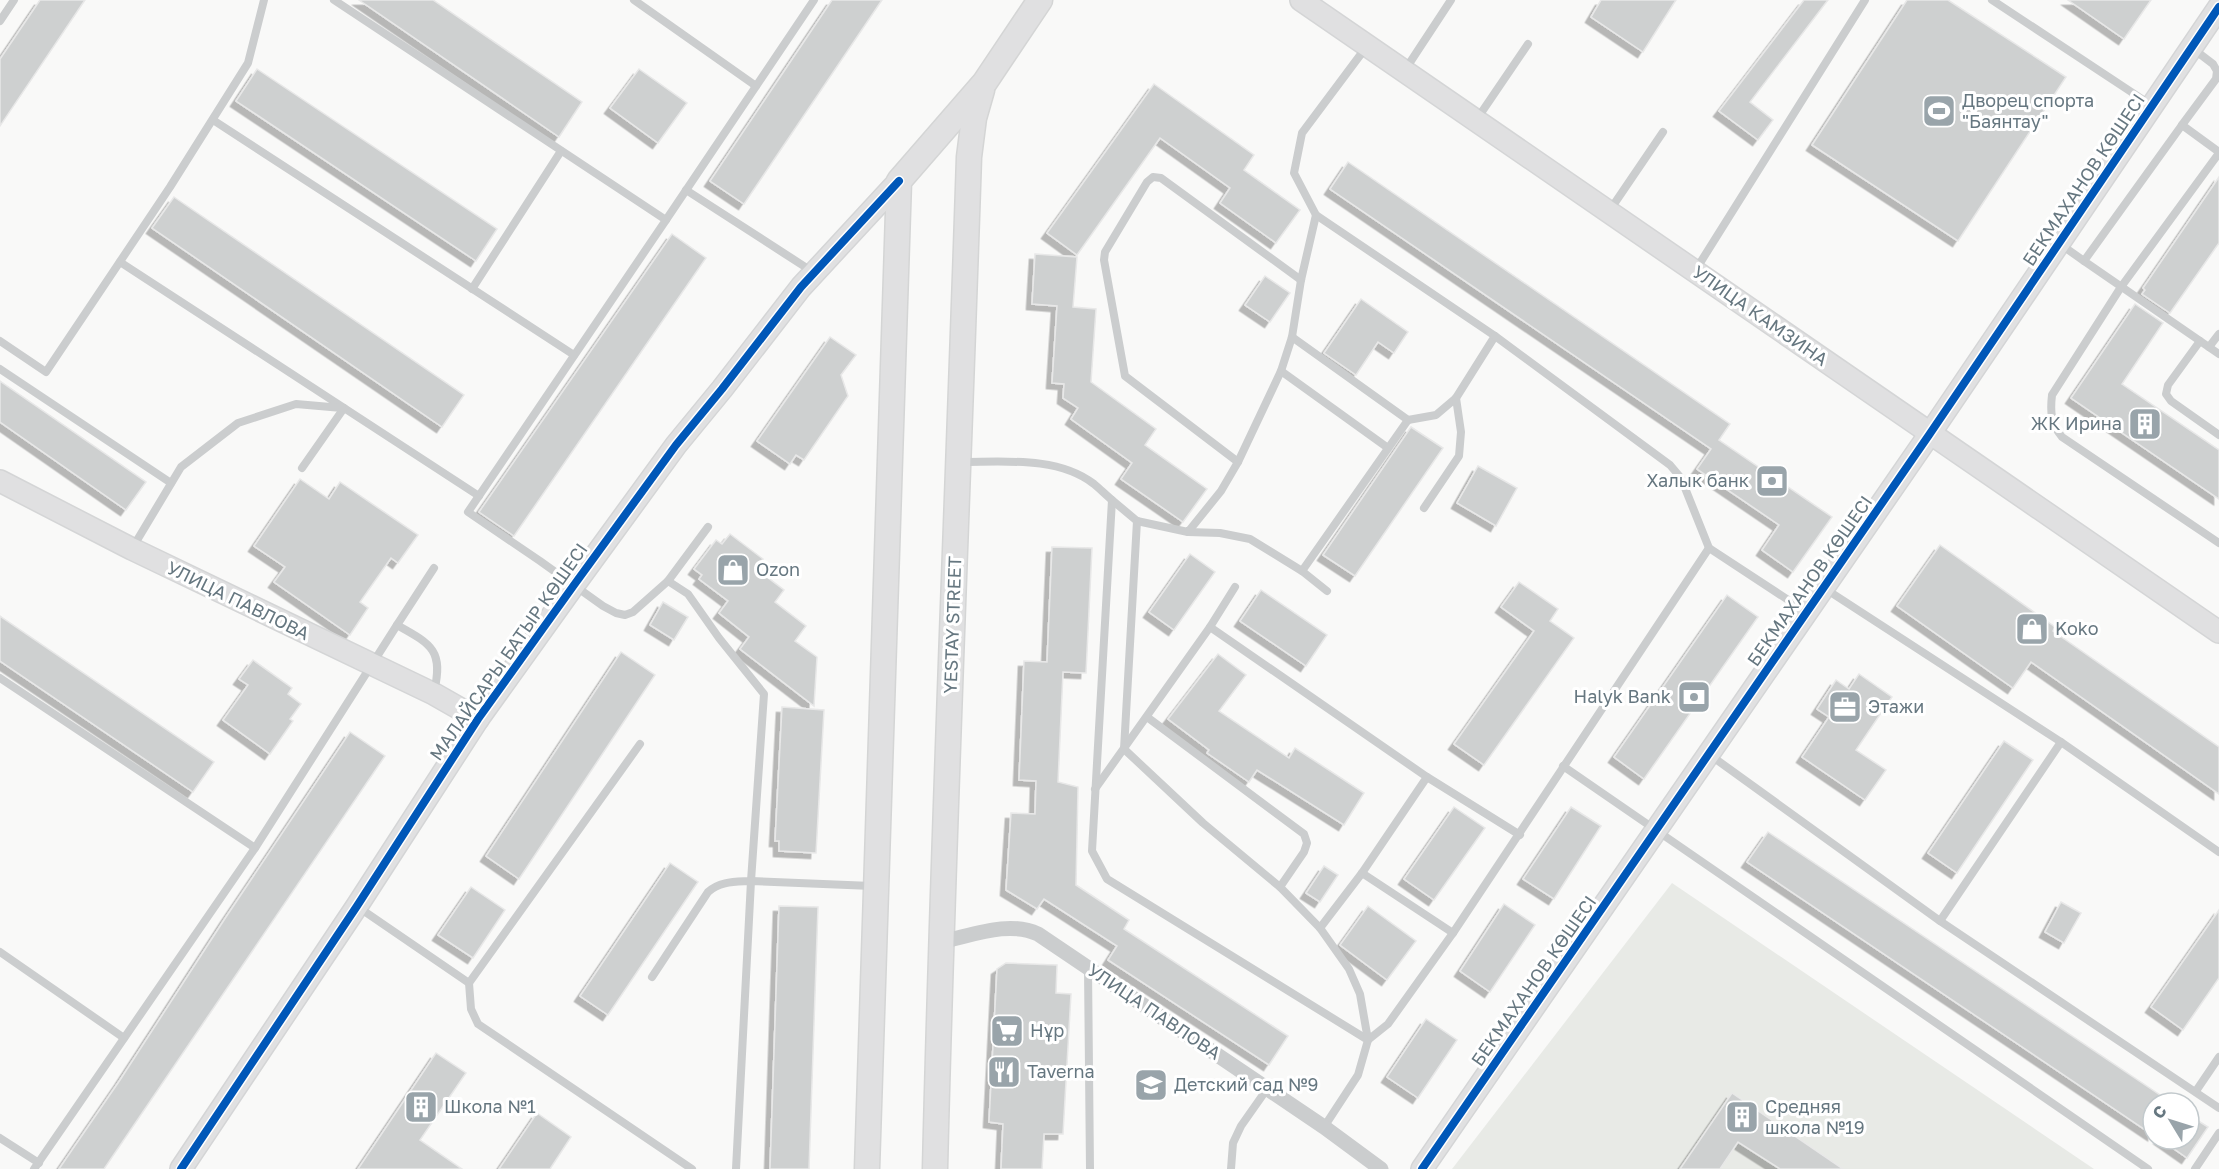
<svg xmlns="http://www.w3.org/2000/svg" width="2219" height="1169" font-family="'Golos Text',sans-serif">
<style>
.green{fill:#e8eae6}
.building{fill:#ced0d0;stroke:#e8e8e8;stroke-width:1.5;filter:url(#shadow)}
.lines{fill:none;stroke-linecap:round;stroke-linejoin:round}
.secondary-casing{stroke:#d4d5d6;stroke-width:24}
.primary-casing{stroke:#d4d5d5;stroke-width:27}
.lane{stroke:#cbcdce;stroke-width:8}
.street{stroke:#cbcdce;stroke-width:15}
.secondary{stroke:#e0e0e1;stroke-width:21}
.primary{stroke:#e0e0e1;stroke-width:24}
.cycleway-casing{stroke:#fff;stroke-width:11}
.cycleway{stroke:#0057b8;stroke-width:8}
.labels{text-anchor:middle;stroke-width:6;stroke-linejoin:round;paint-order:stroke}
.poi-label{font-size:18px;fill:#667780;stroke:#fff;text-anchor:start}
.street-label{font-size:18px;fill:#667780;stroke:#fff}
</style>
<defs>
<filter id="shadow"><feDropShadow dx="-5.5" dy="5.5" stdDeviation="0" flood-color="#0004"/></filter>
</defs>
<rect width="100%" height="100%" fill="#f9f9f8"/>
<path class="green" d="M1672,883L2094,1169H1452Z"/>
<g class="building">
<path d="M40,0H85L0,126V59Z"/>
<path d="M359,0H433L582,102L559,137Z"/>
<path d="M832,0H882L744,204L710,181Z"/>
<path d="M1601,0H1676L1643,52L1591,17Z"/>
<path d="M1804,0H1828L1750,102L1773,120L1758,140L1719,111Z"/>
<path d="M1907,0H1948L2066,77L1958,241L1812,145Z"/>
<path d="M2068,0H2151L2124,39Z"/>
<path d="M257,69L497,229L476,261L236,101Z"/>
<path d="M639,69L687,103L658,143L610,108Z"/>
<path d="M1154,84L1254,155L1244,170L1300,210L1276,243L1220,203L1230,188L1160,138L1077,255L1047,233Z"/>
<path d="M1348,162L1730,424L1719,440L1832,517L1793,572L1762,550L1779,525L1697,469L1711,449L1330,189Z"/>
<path d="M2219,177V243L2170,313L2142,294L2145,290L2143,288Z"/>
<path d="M174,197L464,395L442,427L152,228Z"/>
<path d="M672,234L706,258L514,536L479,512Z"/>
<path d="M1035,254L1077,257L1073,307L1096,309L1091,382L1156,429L1145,445L1207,489L1183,522L1121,479L1132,463L1071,419L1078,408L1063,398L1064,384L1052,383L1057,306L1032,304Z"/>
<path d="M1265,276L1290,293L1270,322L1245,305Z"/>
<path d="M1361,299L1408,332L1394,353L1378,342L1356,375L1324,353Z"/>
<path d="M2135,304L2163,323L2122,384L2219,450V499L2071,398Z"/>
<path d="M830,337L856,355L841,375L848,396L804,460L796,455L790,464L757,441Z"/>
<path d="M0,381L146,482L126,510L0,422Z"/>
<path d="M1411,427L1443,448L1355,576L1323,555Z"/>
<path d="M1478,466L1517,488L1496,526L1457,503Z"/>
<path d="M300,479L329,499L340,482L418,535L398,563L391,558L360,602L368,608L350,635L274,582L285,567L254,546Z"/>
<path d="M730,534L763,559L755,568L784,590L775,602L806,626L795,641L817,657L814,706L740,649L749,637L719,613L728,601L699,579L702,575L694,569L716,540L722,544Z"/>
<path d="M1940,545L2055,627L2053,631L2219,747V794L2031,662L2013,688L1897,606Z"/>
<path d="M1052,547L1092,548L1086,673L1063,672L1058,782L1078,787L1076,885L1129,920L1124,929L1288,1036L1269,1065L1108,960L1117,946L1044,899L1037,909L1006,890L1011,813L1035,814L1036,781L1019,780L1024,661L1047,662Z"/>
<path d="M1190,554L1215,572L1174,630L1149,612Z"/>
<path d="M1519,582L1558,609L1550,621L1574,638L1484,765L1454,744L1534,631L1501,607Z"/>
<path d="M1261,590L1327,635L1306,666L1240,621Z"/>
<path d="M1727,595L1758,617L1644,779L1614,757Z"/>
<path d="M663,602L688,617L674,640L650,625Z"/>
<path d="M0,616L214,762L193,792L0,661Z"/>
<path d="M621,652L655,675L519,879L486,856Z"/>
<path d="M1218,654L1246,675L1219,711L1289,758L1295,748L1364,793L1344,825L1257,770L1249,782L1207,753L1209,750L1168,719Z"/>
<path d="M253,660L292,688L288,694L301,704L290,719L293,721L270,754L223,720L248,685L239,679Z"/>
<path d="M1859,674L1892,697L1856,750L1886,770L1865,800L1802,757L1829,717L1817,709L1836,680L1849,689Z"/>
<path d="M782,707L824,710L816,853L779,851V841H775Z"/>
<path d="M350,732L385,756L104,1169H59L120,1080L226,917Z"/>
<path d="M2004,741L2033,760L1957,873L1928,853Z"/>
<path d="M1454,807L1485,828L1434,900L1404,879Z"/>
<path d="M1571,807L1601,826L1554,899L1523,879Z"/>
<path d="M1768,832L2172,1103H2153V1135L1747,862Z"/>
<path d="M670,863L698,882L608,1015L580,996Z"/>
<path d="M1324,866L1338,875L1320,902L1306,893Z"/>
<path d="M471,887L505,910L473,958L438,935Z"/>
<path d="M2061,902L2081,913L2064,943L2045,932Z"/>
<path d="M1504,904L1535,925L1490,992L1460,971Z"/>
<path d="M779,906L818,907L809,1169H770Z"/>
<path d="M1368,906L1416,941L1387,980L1340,945Z"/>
<path d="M2219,910V978L2183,1030L2151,1007Z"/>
<path d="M1006,963L1057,965L1056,993L1071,994L1063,1134H1044L1042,1169H1001L1003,1124L989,1122L997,969Z"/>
<path d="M1426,1019L1457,1040L1418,1098L1387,1077Z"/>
<path d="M436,1053L466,1073L420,1140L462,1169H358Z"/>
<path d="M1732,1093L1843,1169H1780L1738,1142L1720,1169H1680Z"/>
<path d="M537,1113L571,1137L550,1169H499Z"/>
<path d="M2189,1115L2208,1127L2187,1158L2160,1139H2189Z"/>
</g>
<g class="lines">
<defs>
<g id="secondary">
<path d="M1301,0C1607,211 1912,423 2219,632"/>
<path d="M0,481L132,549L434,694L478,719"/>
<path d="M181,1169L357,906L478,719L574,585L676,445L722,389L801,287L899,181"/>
<path d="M1422,1169L1929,435L2219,7"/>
</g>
<g id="primary">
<path d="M867,1169L899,181L985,82L1040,0"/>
<path d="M935,1169C943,832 958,495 969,157L974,118L982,90"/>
</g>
</defs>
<use href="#secondary" class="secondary-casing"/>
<use href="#primary" class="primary-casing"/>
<g class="lane">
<path d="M334,0L666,220L468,512L540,561L603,606L616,613L625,615L633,612L668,581L688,594L719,638L764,694L751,881C735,882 720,881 708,892L652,977"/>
<path d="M634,0L756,86"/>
<path d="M1992,0L2151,105"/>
<path d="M0,21L14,0"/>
<path d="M2192,48L2213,64L2217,71L2216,79L2182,125L2219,152"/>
<path d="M1405,70L1451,0"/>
<path d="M1477,119L1528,44"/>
<path d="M213,120L574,355"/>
<path d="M2182,125L2084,261L2219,354"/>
<path d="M2219,153L2121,287L2052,395C2050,412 2051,424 2062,437L2219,543"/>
<path d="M686,190L813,272"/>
<path d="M1610,210L1663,132"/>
<path d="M1316,215L1495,336L1456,398L1436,415L1408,420"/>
<path d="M666,220L814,0"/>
<path d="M2060,244L2084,261"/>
<path d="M120,262L479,496"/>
<path d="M1695,271L1865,0"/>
<path d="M472,289L561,151"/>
<path d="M1495,336L1670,465L1681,478L1709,548L1805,611"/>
<path d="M0,341L46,372L170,187L248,63L264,0"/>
<path d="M2200,341L2168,385L2166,394L2171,401L2219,435"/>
<path d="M2209,347L2219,334"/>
<path d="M0,369L171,483"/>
<path d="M1281,371L1388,448"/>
<path d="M961,462C1004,462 1058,456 1094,484C1100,489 1106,495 1112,500L1092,851L1107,879L1368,1040L1358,1075L1324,1127"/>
<path d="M1238,462L1125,376L1104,260L1105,252L1147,182L1153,177L1161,178L1301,280"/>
<path d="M302,468L344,408"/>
<path d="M1112,500L1137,521L1188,532L1221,491L1238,462L1281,371L1292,337L1301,280L1316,215L1294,173L1302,133L1367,46"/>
<path d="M1424,508L1459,456L1461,432L1456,398"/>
<path d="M1137,521L1124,749L1203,823L1280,887L1320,928"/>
<path d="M1188,532L1220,533L1250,539L1302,571L1408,420L1292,337"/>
<path d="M133,547L181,467L238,423L296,404L342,408"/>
<path d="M434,568L397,625C431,644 444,650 434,692"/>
<path d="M1302,571L1327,591"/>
<path d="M668,581L708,527"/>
<path d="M1824,588L2061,742L2219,852"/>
<path d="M1210,627L1235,587"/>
<path d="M0,678L255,848"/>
<path d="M1147,717L1304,834L1307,843L1304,852L1280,887"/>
<path d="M1710,755L1940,921L2219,1108"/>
<path d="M1563,766L2148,1169"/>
<path d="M1427,777L1520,835"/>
<path d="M1095,789L1210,627L1427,777L1362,873L1320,928L1349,969L1360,994L1368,1040L1388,1024L1453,933L1709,548"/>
<path d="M1362,873L1453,933"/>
<path d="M358,907L469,983L471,1009L478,1024L692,1169"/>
<path d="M1940,921L2061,742"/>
<path d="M0,952L124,1038"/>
<path d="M1088,968L1090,1169"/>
<path d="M469,983L640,744"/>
<path d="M2196,1091L2219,1057"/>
<path d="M0,1138L39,1163"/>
<path d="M34,1169L255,848L397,625"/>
<path d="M736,1169L751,881L872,886"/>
<path d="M1231,1169L1233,1143L1241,1126L1267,1089"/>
<path d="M2195,1169L2219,1133"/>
</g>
<path class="street" d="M940,942C971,936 1008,920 1038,934L1324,1127L1381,1169"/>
<use href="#secondary" class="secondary"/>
<use href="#primary" class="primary"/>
<defs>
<g id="cycleway">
<path d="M181,1169L357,906L478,719L574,585L676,445L722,389L801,287L899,181"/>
<path d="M1422,1169L1929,435L2219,7"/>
</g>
</defs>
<use href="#cycleway" class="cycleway-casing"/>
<use href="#cycleway" class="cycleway"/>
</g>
<defs>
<symbol id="stadium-square" viewBox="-11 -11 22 22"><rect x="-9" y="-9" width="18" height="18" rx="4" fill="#99a4aa" stroke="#fff"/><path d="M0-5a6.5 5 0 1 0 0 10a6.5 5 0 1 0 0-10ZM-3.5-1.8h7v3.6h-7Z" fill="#fff"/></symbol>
<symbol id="building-square" viewBox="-11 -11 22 22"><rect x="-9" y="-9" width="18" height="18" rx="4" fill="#99a4aa" stroke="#fff"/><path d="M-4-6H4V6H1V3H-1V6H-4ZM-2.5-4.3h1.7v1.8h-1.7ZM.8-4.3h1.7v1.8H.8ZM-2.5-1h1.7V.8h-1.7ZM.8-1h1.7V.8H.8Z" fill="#fff"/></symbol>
<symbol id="bank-square" viewBox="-11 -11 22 22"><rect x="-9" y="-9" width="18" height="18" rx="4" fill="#99a4aa" stroke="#fff"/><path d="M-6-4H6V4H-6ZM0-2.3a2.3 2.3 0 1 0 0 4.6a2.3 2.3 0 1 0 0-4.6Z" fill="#fff"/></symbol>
<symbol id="shop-square" viewBox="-11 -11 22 22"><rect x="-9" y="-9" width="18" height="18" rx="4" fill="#99a4aa" stroke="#fff"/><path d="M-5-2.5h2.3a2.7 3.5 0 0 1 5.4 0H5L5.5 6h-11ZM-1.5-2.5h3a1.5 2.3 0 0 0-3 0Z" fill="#fff"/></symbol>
<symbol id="office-square" viewBox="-11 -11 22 22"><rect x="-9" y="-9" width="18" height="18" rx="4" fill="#99a4aa" stroke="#fff"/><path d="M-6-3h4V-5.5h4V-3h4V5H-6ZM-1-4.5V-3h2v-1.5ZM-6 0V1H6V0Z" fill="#fff"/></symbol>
<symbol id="supermarket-square" viewBox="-11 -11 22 22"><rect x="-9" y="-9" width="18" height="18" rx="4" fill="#99a4aa" stroke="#fff"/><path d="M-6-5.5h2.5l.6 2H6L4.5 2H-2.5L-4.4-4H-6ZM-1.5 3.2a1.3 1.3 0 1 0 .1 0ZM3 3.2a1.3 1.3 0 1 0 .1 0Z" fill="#fff"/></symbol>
<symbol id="restaurant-square" viewBox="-11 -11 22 22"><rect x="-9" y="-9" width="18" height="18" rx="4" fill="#99a4aa" stroke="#fff"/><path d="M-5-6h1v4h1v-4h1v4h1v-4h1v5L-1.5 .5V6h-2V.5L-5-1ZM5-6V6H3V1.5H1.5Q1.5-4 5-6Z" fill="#fff"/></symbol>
<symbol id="school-square" viewBox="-11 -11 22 22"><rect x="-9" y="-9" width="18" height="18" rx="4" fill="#99a4aa" stroke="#fff"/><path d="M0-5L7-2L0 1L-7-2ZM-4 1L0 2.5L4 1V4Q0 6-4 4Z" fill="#fff"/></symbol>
</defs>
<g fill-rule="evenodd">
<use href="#stadium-square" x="1920" y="92" width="38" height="38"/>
<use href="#building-square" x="2126" y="405" width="38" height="38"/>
<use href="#bank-square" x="1753" y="462" width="38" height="38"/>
<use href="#shop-square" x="714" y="551" width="38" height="38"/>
<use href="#shop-square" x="2013" y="610" width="38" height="38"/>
<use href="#bank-square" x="1675" y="678" width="38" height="38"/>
<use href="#office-square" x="1826" y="688" width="38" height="38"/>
<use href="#supermarket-square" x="988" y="1012" width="38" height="38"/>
<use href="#restaurant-square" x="985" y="1053" width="38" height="38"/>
<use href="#school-square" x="1132" y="1066" width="38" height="38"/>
<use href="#building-square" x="402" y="1088" width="38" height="38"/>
<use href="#building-square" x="1723" y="1098" width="38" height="38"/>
</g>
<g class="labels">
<g class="poi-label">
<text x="1962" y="107">Дворец спорта<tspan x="1962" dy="21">"Баянтау"</tspan></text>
<text x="2122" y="430" text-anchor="end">ЖК Ирина</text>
<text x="1749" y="487" text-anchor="end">Халык банк</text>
<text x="756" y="576">Ozon</text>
<text x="2055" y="635">Koko</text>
<text x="1671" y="703" text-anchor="end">Halyk Bank</text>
<text x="1868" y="713">Этажи</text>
<text x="1030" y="1037">Нұр</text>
<text x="1027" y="1078">Taverna</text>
<text x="1174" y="1091">Детский сад №9</text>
<text x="444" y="1113">Школа №1</text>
<text x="1765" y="1113">Средняя<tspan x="1765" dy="21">школа №19</tspan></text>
</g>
<g class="street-label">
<text transform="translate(2084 180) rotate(-56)" y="6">БЕКМАХАНОВ КӨШЕСІ</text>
<text transform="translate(1760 316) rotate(35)" y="6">УЛИЦА КАМЗИНА</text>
<text transform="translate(1810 581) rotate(-55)" y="6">БЕКМАХАНОВ КӨШЕСІ</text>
<text transform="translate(238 601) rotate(26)" y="6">УЛИЦА ПАВЛОВА</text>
<text transform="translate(953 625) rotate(-88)" y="6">YESTAY STREET</text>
<text transform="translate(509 652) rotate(-55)" y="6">МАЛАЙСАРЫ БАТЫР КӨШЕСІ</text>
<text transform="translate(1534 981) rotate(-55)" y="6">БЕКМАХАНОВ КӨШЕСІ</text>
<text transform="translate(1154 1012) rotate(34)" y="6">УЛИЦА ПАВЛОВА</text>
</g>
</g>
<g transform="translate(2171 1121) rotate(308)"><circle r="28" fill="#ffffff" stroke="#c2c9cc" stroke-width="1.5"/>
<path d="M0-4.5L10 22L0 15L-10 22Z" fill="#99a4aa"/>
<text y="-9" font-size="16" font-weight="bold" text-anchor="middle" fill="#667780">С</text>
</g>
</svg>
